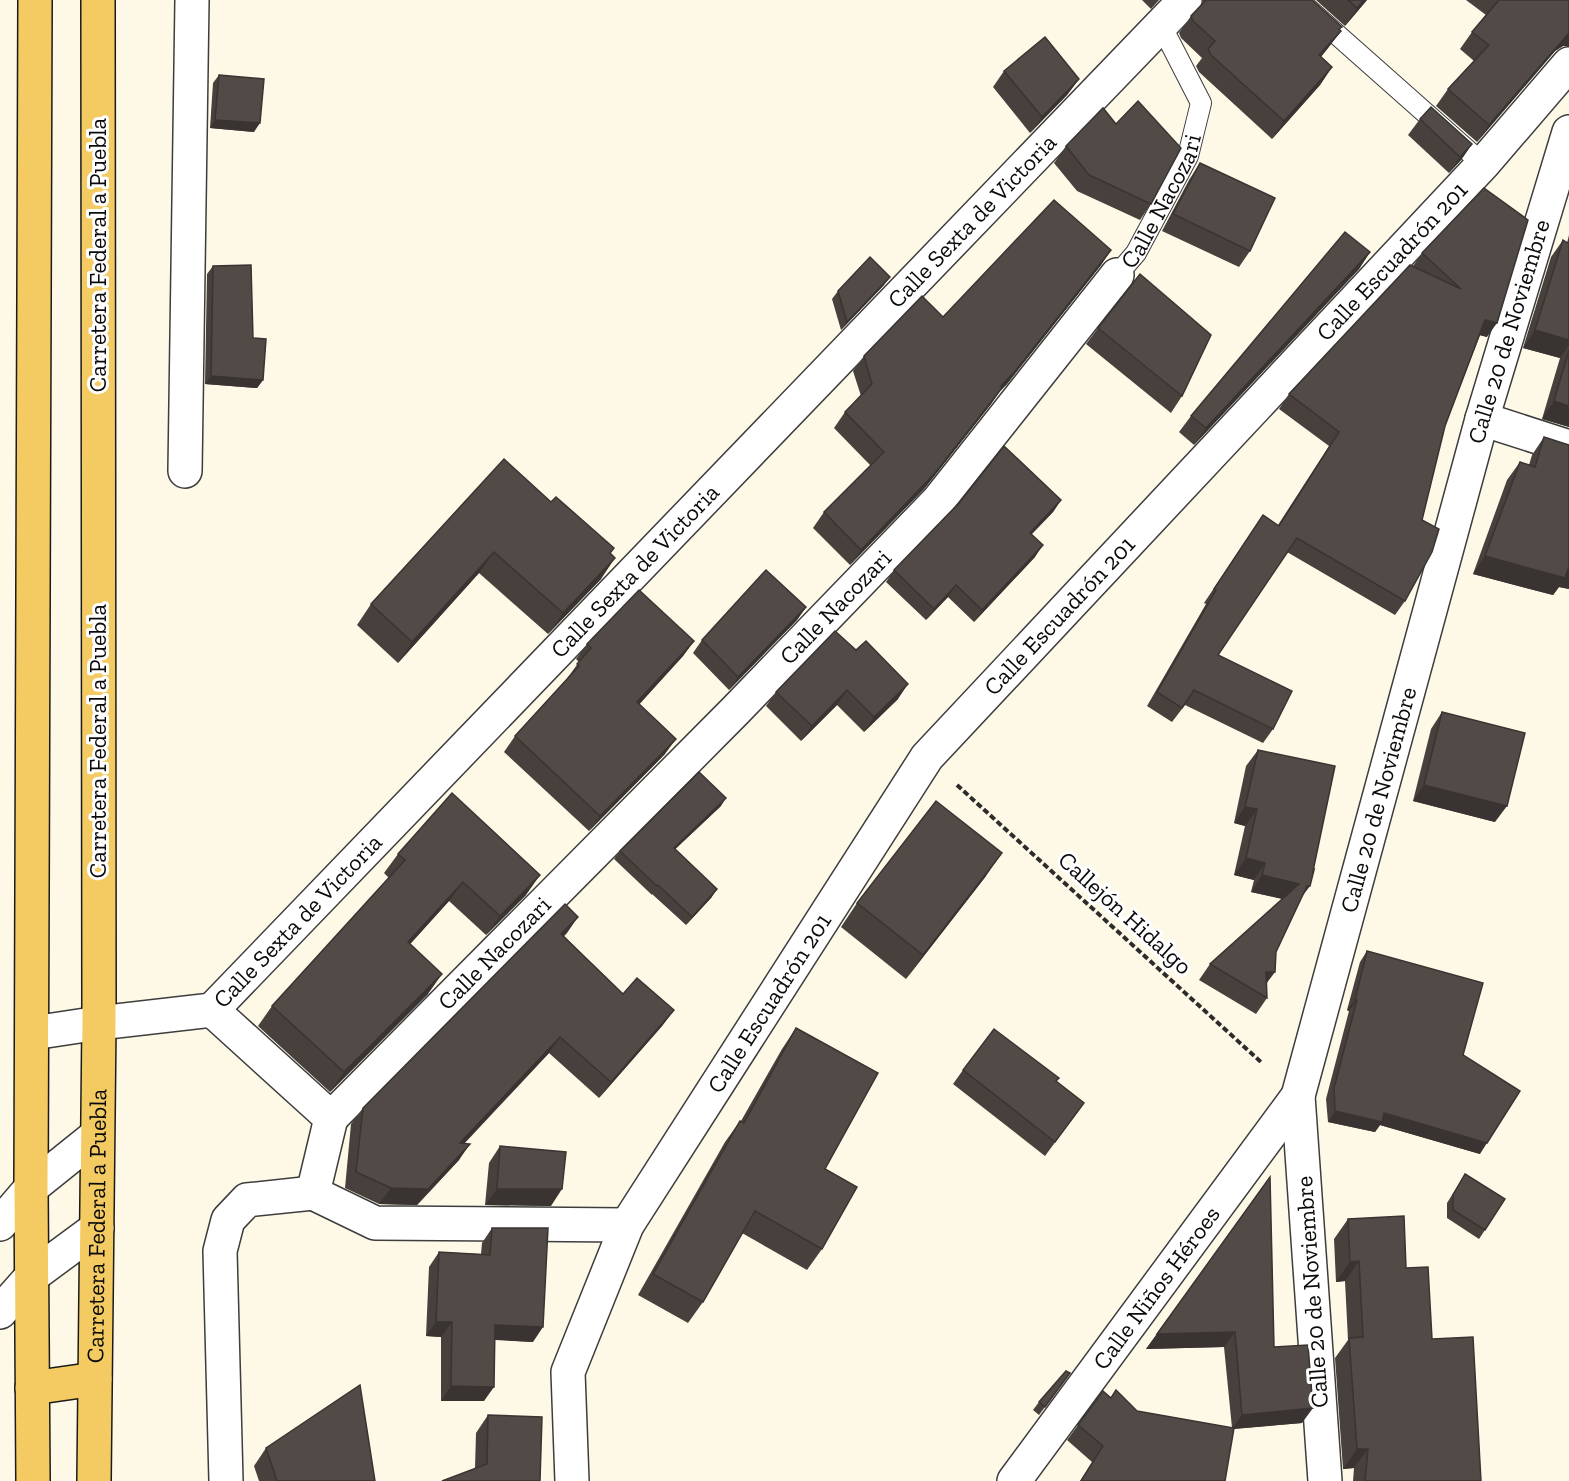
<svg xmlns="http://www.w3.org/2000/svg" width="1569" height="1481" font-family="'Zilla Slab',serif">
<style>
.lines{fill:none;stroke-linecap:round;stroke-linejoin:round}
.lane-casing{stroke:#3d3d3d;stroke-width:22}
.street-casing{stroke:#3d3d3d;stroke-width:36}
.primary-casing{stroke:#1b1b1b;stroke-width:36}
.path{stroke:#2c2c2c;stroke-width:4;stroke-dasharray:6 3;stroke-linecap:butt}
.lane{stroke:#fff;stroke-width:20}
.street{stroke:#fff;stroke-width:33}
.primary{stroke:#f3cb62;stroke-width:33}
.wall{fill:#47403d}
.shaded-wall{fill:#393432}
.building{fill:#524a47;stroke:#393432;stroke-width:1.5}
.labels{text-anchor:middle;stroke-width:6;stroke-linejoin:round;paint-order:stroke}
.street-label{font-size:24px;fill:#0a0a0a;stroke:#fff}
</style>
<rect width="100%" height="100%" fill="#fef9e7"/>
<g class="lines">
<defs>
<g id="lane">
<path d="M1298,0L1483,164"/>
<path id="s1" d="M1117,275L1136,253L1188,156L1201,103L1161,25"/>
</g>
<g id="street">
<path d="M1482,419L1569,447"/>
<path d="M185,471L192,0"/>
<path d="M212,1010L331,1118L313,1193L375,1223L627,1225"/>
<path id="s2" d="M33,1033L99,1023L212,1010L1185,0"/>
<path id="s3" d="M331,1118L735,711L938,501L1117,275"/>
<path d="M0,1224L31,1188L97,1135"/>
<path d="M0,1312L32,1276L97,1228"/>
<path d="M226,1481L220,1251L228,1220L247,1200L313,1193"/>
<path id="s4" d="M572,1481L568,1372L627,1225L927,757L1483,164L1569,64"/>
<path id="s5" d="M1014,1481L1298,1096"/>
<path id="s6" d="M1325,1481L1298,1096L1482,419L1569,132"/>
</g>
<g id="primary">
<path d="M32,1388L95,1379"/>
<path d="M33,1481L31,1188L35,0"/>
<path id="s7" d="M94,1481L99,1023L98,0"/>
</g>
</defs>
<use href="#lane" class="lane-casing"/>
<use href="#street" class="street-casing"/>
<use href="#primary" class="primary-casing"/>
<path class="path" d="M957,785L1262,1063"/>
<use href="#lane" class="lane"/>
<use href="#street" class="street"/>
<use href="#primary" class="primary"/>
</g>
<g class="wall">
<path d="M1142,0H1159L1151,9Z"/>
<path d="M1203,0H1312L1341,31L1328,48L1321,57L1332,67L1320,85L1272,139L1199,72L1196,66L1202,58L1181,38L1179,33L1191,16L1203,4Z"/>
<path d="M1316,0H1367L1345,26Z"/>
<path d="M1466,0H1569V46H1563L1555,51L1477,142L1436,106L1448,89L1474,61L1460,49L1472,32L1486,15Z"/>
<path d="M1004,71L1079,79L1067,95L1030,133L993,87Z"/>
<path d="M219,75L254,132L210,128L213,83Z"/>
<path d="M1420,119L1472,144L1461,160L1449,173L1408,135Z"/>
<path d="M1066,146L1151,204L1140,220L1077,191L1054,163Z"/>
<path d="M1200,163L1250,251L1239,267L1162,231L1189,180Z"/>
<path d="M1484,188L1487,337L1480,335L1445,426L1422,520L1405,601L1395,615L1287,552L1218,655L1273,729L1263,743L1185,705L1172,722L1147,706L1206,604L1204,603L1263,515L1278,525L1329,446L1279,409L1289,394L1413,266L1422,253Z"/>
<path d="M1569,235V427L1542,419L1560,358L1523,348L1551,257L1563,240L1567,243Z"/>
<path d="M1111,250L1101,265L1007,384L1000,391L991,404L924,489L850,565L813,528L824,512L871,466L834,428L845,412L861,396L853,371L864,356L943,317Z"/>
<path d="M1370,252L1359,269L1194,445L1179,432L1191,416Z"/>
<path d="M213,266L253,338L263,380L257,388L205,384L207,274Z"/>
<path d="M884,285L841,330L832,299L838,291Z"/>
<path d="M1098,328L1182,396L1171,413L1086,344Z"/>
<path d="M1544,437L1569,445V589L1559,587L1553,595L1473,574L1507,480L1520,462L1529,465L1532,455Z"/>
<path d="M1061,500L1053,512L1031,535L1035,557L974,622L948,597L926,620L886,582L894,570Z"/>
<path d="M551,502L614,548L610,554L601,579L548,634L479,573L398,663L357,625L371,604Z"/>
<path d="M806,607L797,620L729,690L693,653L702,640Z"/>
<path d="M835,631L898,699L864,732L837,705L801,741L766,706L776,692Z"/>
<path d="M694,641L683,656L639,704L665,754L589,831L504,752L515,736L566,680L579,662L576,659L587,644Z"/>
<path d="M1442,712L1495,822L1413,801L1431,729Z"/>
<path d="M1258,750L1301,898L1276,952L1267,983V998L1256,1014L1199,980L1210,964L1282,899L1251,892L1254,880L1234,875L1245,826L1234,823L1246,766Z"/>
<path d="M721,806L675,849L717,889L711,898L686,925L652,894V895L614,859L620,851Z"/>
<path d="M398,854L526,895L486,935L449,901L410,944L428,994L330,1092L258,1026L272,1006L389,878L384,873Z"/>
<path d="M986,876L906,979L841,927L857,903Z"/>
<path d="M567,933L564,936L623,994L674,1010L662,1026L599,1098L549,1053L464,1144L459,1160L417,1205L379,1204L345,1188L351,1124L363,1108Z"/>
<path d="M1367,951L1463,1055L1480,1154L1380,1125L1375,1132L1328,1122L1326,1099L1349,1011L1347,1010L1360,962Z"/>
<path d="M796,1028L825,1169L822,1249L807,1270L742,1233L703,1302L688,1323L638,1295L725,1142L740,1121H741L782,1049Z"/>
<path d="M963,1070L1056,1082L1084,1103L1045,1156L953,1084Z"/>
<path d="M500,1146L551,1206L485,1205L489,1163Z"/>
<path d="M1465,1174L1485,1230L1479,1239L1447,1218V1203Z"/>
<path d="M1270,1177L1274,1347L1302,1423L1234,1429L1225,1481H1080L1092,1462L1067,1440L1078,1425L1111,1398L1137,1411L1232,1428L1224,1347L1146,1349Z"/>
<path d="M1348,1219L1406,1268L1432,1339L1481,1481H1353L1354,1468L1343,1469L1335,1358L1348,1340L1345,1281L1336,1282L1334,1239Z"/>
<path d="M492,1228L533,1342L495,1340L484,1401H441V1337L426,1336L429,1267L439,1252L481,1254L482,1243Z"/>
<path d="M1070,1373L1039,1415L1033,1410L1039,1402Z"/>
<path d="M488,1415L540,1481L475,1468L476,1433Z"/>
<path d="M266,1448L375,1481H259L254,1466Z"/>
</g>
<g class="shaded-wall">
<path d="M1364,0H1367L1345,26L1357,8Z"/>
<path d="M1341,31L1328,48L1307,73L1319,55Z"/>
<path d="M1569,33V46H1563L1555,51L1477,142L1489,125Z"/>
<path d="M1332,67L1320,85L1272,139L1284,121Z"/>
<path d="M1079,79L1067,95L1030,133L1042,117Z"/>
<path d="M215,120L260,123L254,132L210,128Z"/>
<path d="M1472,144L1461,160L1449,173L1460,157Z"/>
<path d="M1111,250L1101,265L1007,384L1000,391L991,404L924,489L850,565L861,550L1001,386Z"/>
<path d="M1370,252L1359,269L1194,445L1206,428Z"/>
<path d="M890,277L884,285L841,330L847,322Z"/>
<path d="M1485,320L1497,323L1487,337L1475,334Z"/>
<path d="M1535,330L1569,340V345L1560,358L1523,348Z"/>
<path d="M211,376L263,380L257,388L205,384Z"/>
<path d="M1554,401L1569,406V427L1542,419Z"/>
<path d="M1061,500L1053,512L1021,545L1030,533Z"/>
<path d="M1043,545L1035,557L974,622L982,610Z"/>
<path d="M494,552L479,573L398,663L412,642Z"/>
<path d="M1485,556L1569,569V589L1559,587L1553,595L1473,574Z"/>
<path d="M615,558L601,579L548,634L563,613Z"/>
<path d="M956,585L948,597L926,620L934,609Z"/>
<path d="M806,607L797,620L729,690L738,677Z"/>
<path d="M694,641L683,656L627,718L637,702Z"/>
<path d="M908,684L898,699L864,732L874,717Z"/>
<path d="M847,690L837,705L801,741L812,726Z"/>
<path d="M676,739L665,754L589,831L600,816Z"/>
<path d="M1424,785L1507,806L1495,822L1413,801Z"/>
<path d="M726,798L721,806L668,856L674,848Z"/>
<path d="M1245,807L1257,809L1245,826L1234,823Z"/>
<path d="M1002,853L986,876L906,979L923,955Z"/>
<path d="M1246,858L1265,863L1254,880L1234,875Z"/>
<path d="M540,875L526,895L486,935L500,916Z"/>
<path d="M1262,875L1299,884L1288,900L1251,892Z"/>
<path d="M463,882L449,901L394,962L408,942Z"/>
<path d="M1307,886H1310L1298,902Z"/>
<path d="M717,889L711,898L686,925L692,917Z"/>
<path d="M578,917L567,933L550,950L561,934Z"/>
<path d="M1266,972H1275L1263,988Z"/>
<path d="M442,974L428,994L330,1092L344,1072Z"/>
<path d="M1355,1000H1357L1349,1011L1347,1010Z"/>
<path d="M674,1010L662,1026L599,1098L611,1082Z"/>
<path d="M560,1037L549,1053L449,1159L460,1143Z"/>
<path d="M1335,1111L1384,1113L1487,1143L1480,1154L1380,1125L1375,1132L1328,1122Z"/>
<path d="M470,1144L459,1160L417,1205L379,1204L391,1188Z"/>
<path d="M497,1189H562L551,1206L485,1205Z"/>
<path d="M1359,1261L1345,1281L1336,1282L1350,1262Z"/>
<path d="M436,1322H452L441,1337L426,1336Z"/>
<path d="M495,1325L543,1327L533,1342L484,1339Z"/>
<path d="M1235,1332L1224,1347L1146,1349L1157,1334Z"/>
<path d="M451,1386L494,1387L484,1401H441Z"/>
<path d="M1313,1408L1302,1423L1232,1429L1242,1415Z"/>
<path d="M1357,1449H1368L1354,1468L1343,1469Z"/>
</g>
<g class="building">
<path d="M1206,0H1312L1342,27L1339,29L1341,31L1319,55L1332,67L1284,121L1211,55L1208,49L1215,41L1193,21L1191,16Z"/>
<path d="M1348,0H1364L1357,8Z"/>
<path d="M1499,0H1569V33L1489,125L1448,89L1489,45L1472,32Z"/>
<path d="M1045,37L1079,79L1042,117L1004,71Z"/>
<path d="M219,75L264,79L260,123L215,120Z"/>
<path d="M1138,101L1181,148L1151,204L1089,175L1066,146L1103,108L1116,124Z"/>
<path d="M1431,107L1472,144L1460,157L1420,119Z"/>
<path d="M1200,163L1275,198L1250,251L1173,214Z"/>
<path d="M1484,188L1528,220L1497,323L1485,320L1445,426L1422,520L1439,529L1432,552L1405,601L1297,538L1218,655L1292,691L1273,729L1194,690L1182,708L1157,692L1216,590L1214,589L1263,515L1279,526L1339,432L1289,394L1410,265L1461,289L1422,253Z"/>
<path d="M1054,200L1111,250L1017,369L1001,386L1002,388L935,473L861,550L824,512L884,452L845,412L872,384L864,356L922,296L943,317Z"/>
<path d="M1345,232L1370,252L1206,428L1191,416Z"/>
<path d="M1563,240L1569,244V340L1535,330Z"/>
<path d="M870,257L890,277L847,322L838,291Z"/>
<path d="M251,265L253,338L266,339L263,380L211,376L213,266Z"/>
<path d="M1140,274L1211,335L1182,396L1098,328Z"/>
<path d="M1569,350V406L1554,401Z"/>
<path d="M1544,437L1569,445V569H1568L1565,578L1485,556L1520,462L1535,467Z"/>
<path d="M1004,446L1061,500L1030,533L1043,545L982,610L956,585L934,609L894,570L960,502Z"/>
<path d="M504,459L551,502L556,497L614,548L610,553L615,558L563,613L494,552L412,642L371,604Z"/>
<path d="M766,570L806,607L738,677L702,640Z"/>
<path d="M639,590L694,641L637,702L676,739L600,816L515,736L579,666L577,664L591,648L587,644Z"/>
<path d="M835,631L856,650L866,641L908,684L874,717L847,690L812,726L776,692Z"/>
<path d="M1442,712L1525,733L1507,806L1424,785Z"/>
<path d="M1258,750L1335,766L1313,871L1314,870L1310,886H1307L1276,952L1275,972H1266L1267,998L1210,964L1299,884L1262,875L1265,863L1246,858L1257,809L1245,807Z"/>
<path d="M699,772L726,798L674,848L717,889L692,917L658,885L657,886L620,851Z"/>
<path d="M452,793L540,875L500,916L463,882L408,942L442,974L344,1072L272,1006L405,860L398,854Z"/>
<path d="M936,801L1002,853L923,955L857,903Z"/>
<path d="M565,904L578,917L561,934L623,994L637,978L674,1010L611,1082L560,1037L460,1143L470,1144L428,1189L391,1188L356,1172L363,1108Z"/>
<path d="M1367,951L1483,983L1463,1055L1520,1091L1487,1143L1384,1113L1382,1122L1335,1111L1334,1088L1357,1000H1355Z"/>
<path d="M796,1028L878,1073L825,1169L857,1187L822,1249L755,1211L703,1302L653,1274L740,1121L744,1123Z"/>
<path d="M994,1029L1059,1078L1056,1081L1084,1103L1055,1142L963,1070Z"/>
<path d="M500,1146L566,1152L562,1189H497Z"/>
<path d="M1465,1174L1505,1199L1485,1230L1453,1210V1195Z"/>
<path d="M1270,1177L1274,1347L1308,1345L1313,1408L1242,1415L1235,1332L1157,1334Z"/>
<path d="M1404,1216L1406,1268L1428,1267L1432,1339L1473,1337L1481,1481H1365L1368,1449H1357L1349,1338L1363,1337L1359,1261L1350,1262L1348,1219Z"/>
<path d="M492,1228H548L543,1327L495,1325L494,1387L451,1386L452,1322H436L439,1252L490,1255Z"/>
<path d="M1066,1371L1070,1373L1045,1407L1039,1402Z"/>
<path d="M360,1385L375,1481H277L266,1448Z"/>
<path d="M1116,1390L1137,1411L1234,1428L1225,1481H1081L1103,1446L1078,1425L1103,1391L1111,1398Z"/>
<path d="M488,1415L542,1417L540,1481H442L487,1464Z"/>
</g>
<g class="labels">
<g class="street-label">
<text dy="8" stroke="none"><textPath href="#s1" startOffset="87">Calle Nacozari</textPath></text>
<text dy="8" stroke="none"><textPath href="#s2" startOffset="1276">Calle Sexta de Victoria</textPath></text>
<text transform="translate(98 255) rotate(-90)" y="8">Carretera Federal a Puebla</text>
<text dy="8" stroke="none"><textPath href="#s4" startOffset="1503">Calle Escuadrón 201</textPath></text>
<text dy="8" stroke="none"><textPath href="#s6" startOffset="1179">Calle 20 de Noviembre</textPath></text>
<text dy="8" stroke="none"><textPath href="#s2" startOffset="790">Calle Sexta de Victoria</textPath></text>
<text dy="8" stroke="none"><textPath href="#s3" startOffset="718">Calle Nacozari</textPath></text>
<text dy="8" stroke="none"><textPath href="#s4" startOffset="1017">Calle Escuadrón 201</textPath></text>
<text transform="translate(98 741) rotate(-90)" y="8">Carretera Federal a Puebla</text>
<text dy="8" stroke="none"><textPath href="#s6" startOffset="693">Calle 20 de Noviembre</textPath></text>
<text transform="translate(1125 913) rotate(42)" y="8">Callejón Hidalgo</text>
<text dy="8" stroke="none"><textPath href="#s2" startOffset="304">Calle Sexta de Victoria</textPath></text>
<text dy="8" stroke="none"><textPath href="#s3" startOffset="232">Calle Nacozari</textPath></text>
<text dy="8" stroke="none"><textPath href="#s4" startOffset="531">Calle Escuadrón 201</textPath></text>
<text dy="8" stroke="none"><textPath href="#s7" startOffset="255">Carretera Federal a Puebla</textPath></text>
<text dy="8" stroke="none"><textPath href="#s5" startOffset="240">Calle Niños Héroes</textPath></text>
<text transform="translate(1312 1292) rotate(-94)" y="8">Calle 20 de Noviembre</text>
</g>
</g>
</svg>
